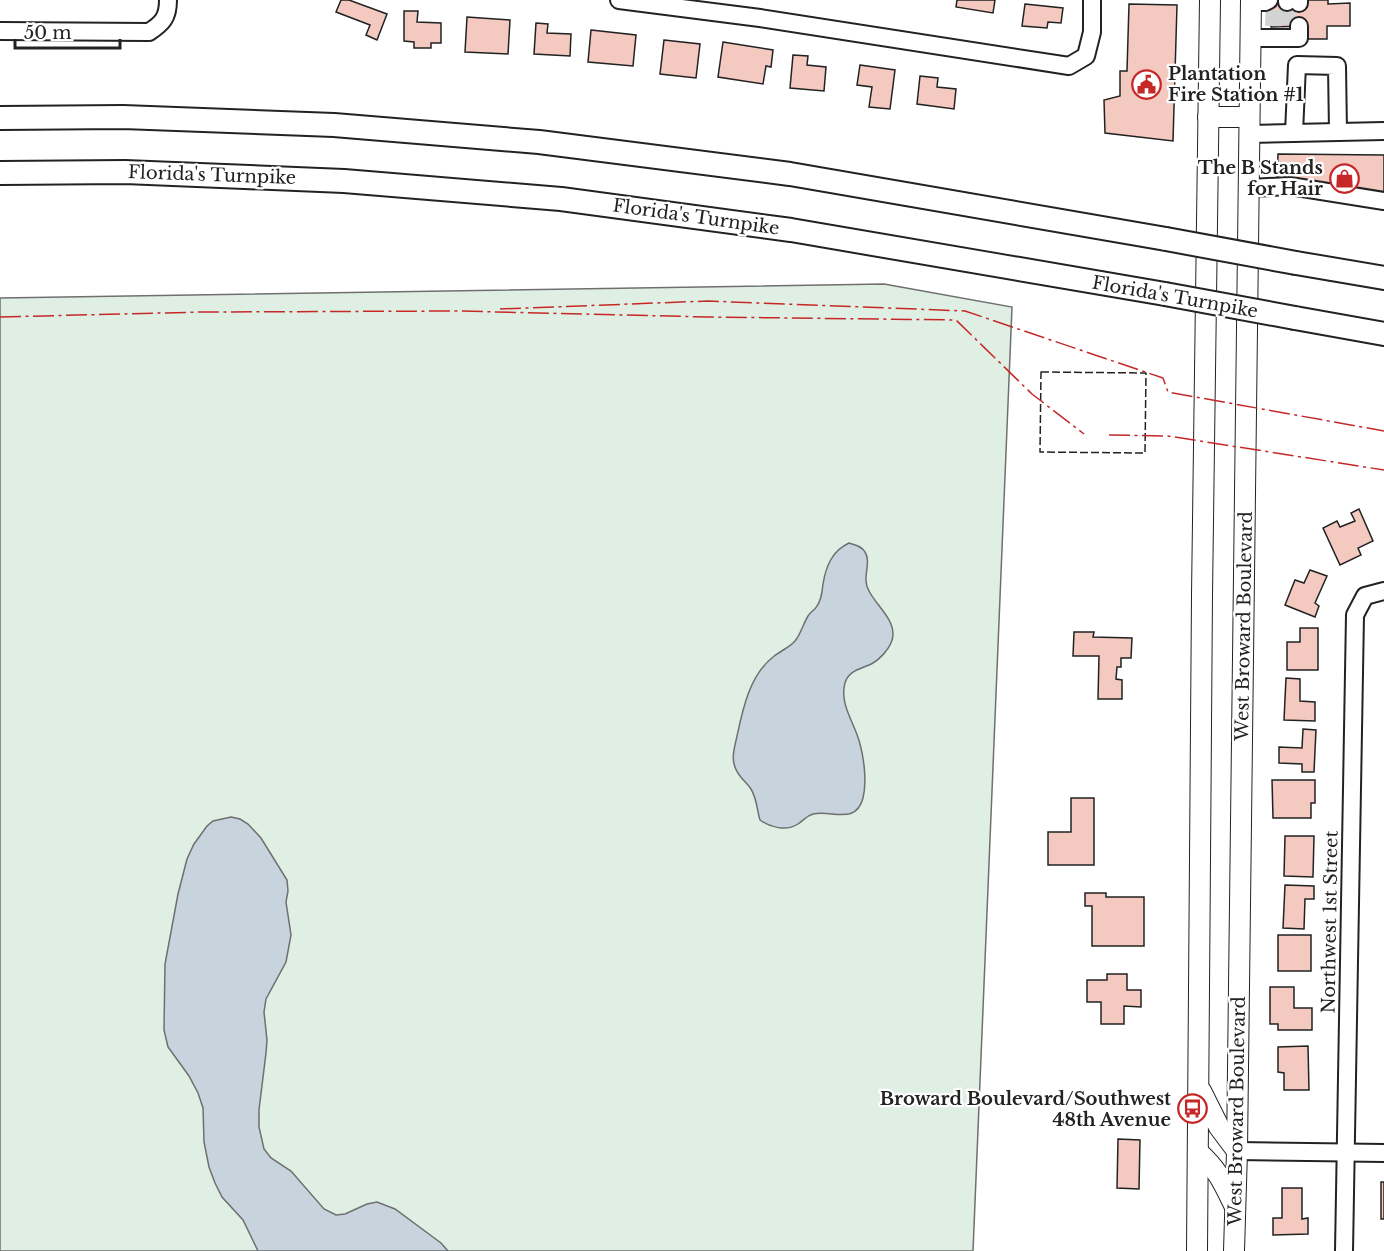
<svg xmlns="http://www.w3.org/2000/svg" width="1384" height="1251" font-family="'Libre Baskerville',serif">
<style>
.green{fill:#e0efe3;stroke:#6f6f6f;stroke-width:1.5}
.water{fill:#c7d3dd;stroke:#6f6f6f;stroke-width:1.5}
.building{fill:#f3c9c0;stroke:#222;stroke-width:1.5}
.lines{fill:none;stroke-linecap:round;stroke-linejoin:round}
.minor-tunnel{stroke:#d3d3d3;stroke-width:16;stroke-dasharray:16 8;stroke-linecap:butt}
.minor-casing{stroke:#222;stroke-width:20}
.major-casing{stroke:#222;stroke-width:22}
.highway-casing{stroke:#222;stroke-width:26}
.minor{stroke:#fff;stroke-width:16}
.major{stroke:#fff;stroke-width:20}
.highway{stroke:#fff;stroke-width:22}
.highway-bridge-casing{stroke:#222;stroke-width:26;stroke-linecap:butt}
.highway-bridge{stroke:#fff;stroke-width:22}
.fence{stroke:#222;stroke-width:1.5;stroke-dasharray:8 3;stroke-linecap:butt}
.power{stroke:#c62828;stroke-width:1.5;stroke-dasharray:21 4.5 3 4.5;stroke-linecap:butt}
.labels{text-anchor:middle;stroke-width:4.5;stroke-linejoin:round;paint-order:stroke}
.poi-label{font-size:18px;font-weight:bold;fill:#222;stroke:#fff;text-anchor:end}
.street-label{font-size:18px;fill:#222;stroke:#fff}
</style>
<rect width="100%" height="100%" fill="#fff"/>
<path class="green" d="M884,284L1012,307L973,1251H0V298Z"/>
<g class="water">
<path d="M849,543C855,545 862,546 865,552C872,563 861,578 869,591C877,607 900,623 891,643C888,650 880,659 873,663C863,669 849,669 845,683C839,705 855,723 860,744C864,759 867,782 863,798C856,825 832,810 813,814C806,816 804,820 798,824C786,832 770,827 760,820C757,810 757,799 751,789C746,781 738,777 735,767C731,757 735,746 737,736C743,708 750,675 773,657C780,651 789,648 795,641C801,634 803,624 808,616C810,612 815,610 817,606C822,599 822,591 823,584C826,566 832,551 849,543Z"/>
<path d="M231,817L240,819L248,824L261,838L287,880L288,891L286,902L291,935L286,962L266,999L264,1012L267,1040L266,1053L259,1110V1127L264,1149L271,1158L291,1171L324,1209L336,1215L345,1214L367,1204L377,1202L395,1209L441,1243L448,1251H258L243,1220L222,1197L215,1183L209,1167L204,1142L203,1108L198,1093L189,1076L168,1047L164,1030L165,964L178,894L187,859L194,844L207,826L213,821Z"/>
</g>
<g class="building">
<path d="M341,0H349L387,14L377,40L366,35L370,25L336,12Z"/>
<path d="M957,0H995L993,13L956,7Z"/>
<path d="M1306,0H1328V4L1350,3V26H1327V39H1305V26L1271,27V4L1306,3Z"/>
<path d="M1025,4L1063,8L1061,23L1048,22L1047,28L1022,26Z"/>
<path d="M1129,4L1177,5L1173,141L1105,133L1104,100L1120,96V71H1127Z"/>
<path d="M404,11H418L417,22L441,23V43H431V48H414V42L404,41Z"/>
<path d="M467,17L510,20L508,54L465,52Z"/>
<path d="M536,23L548,24L547,33L571,34L570,56L534,54Z"/>
<path d="M591,30L636,35L633,66L588,62Z"/>
<path d="M664,40L700,44L696,78L660,74Z"/>
<path d="M723,42L773,50L771,67L766,66L763,84L718,77Z"/>
<path d="M793,55L808,56L807,65L826,67L824,91L790,88Z"/>
<path d="M860,65L895,70L890,109L869,107L872,87L857,85Z"/>
<path d="M920,76L938,78L937,87L956,89L954,109L917,104Z"/>
<path d="M1278,154L1384,155V194L1277,178Z"/>
<path d="M1359,509L1373,541L1358,548L1361,555L1340,565L1323,528L1337,521L1340,527L1355,521L1351,513Z"/>
<path d="M1310,570L1327,576L1315,603L1319,606L1315,617L1285,605L1295,580L1304,583Z"/>
<path d="M1300,628H1318V670H1287V642H1300Z"/>
<path d="M1074,632H1094L1093,637L1132,638L1131,658H1121V667H1117L1116,679L1122,680V699H1098L1099,656H1073Z"/>
<path d="M1286,678L1300,679V701L1315,702V721L1284,720Z"/>
<path d="M1303,729L1316,730L1314,772H1302V764L1279,763V747L1302,748Z"/>
<path d="M1272,780H1315V803H1311V818H1273Z"/>
<path d="M1071,798H1094V865H1048V832H1071Z"/>
<path d="M1285,836H1314L1313,877L1284,876Z"/>
<path d="M1285,885L1314,886V899H1305L1304,929L1283,928Z"/>
<path d="M1085,893H1106V897H1144V946H1092V906H1085Z"/>
<rect x="1278" y="935" width="33" height="36"/>
<path d="M1107,974H1127V990H1141V1007L1124,1006V1024H1101V1002H1087V980H1107Z"/>
<path d="M1270,987H1294V1008H1312V1030H1278V1024H1270Z"/>
<path d="M1308,1046L1309,1090H1284V1073L1278,1072V1047Z"/>
<path d="M1118,1139L1140,1140L1139,1189L1117,1188Z"/>
<rect x="1381" y="1182" width="3" height="37"/>
<path d="M1282,1188H1302V1219L1308,1218V1234L1273,1235V1218H1282Z"/>
</g>
<g class="lines">
<g class="minor-tunnel">
<path d="M1287,25V2"/>
<path d="M1273,26L1274,2"/>
</g>
<defs>
<g id="minor">
<path d="M619,0L760,18L1069,66L1086,56L1092,32V0"/>
<path d="M1299,0V3"/>
<path d="M1251,2H1265L1269,0"/>
<path d="M1287,2V0"/>
<path d="M0,31L149,32C163,23 168,17 168,0"/>
<path d="M1251,38H1299V26"/>
<path d="M1294,133L1297,65L1337,66L1338,132"/>
<path d="M1249,134L1384,131"/>
<path d="M1249,188L1290,186L1384,201"/>
<path d="M1237,1151L1384,1153"/>
<path d="M1344,1251L1355,615L1365,596L1384,591"/>
</g>
<g id="major">
<path d="M1208,117H1249"/>
<path d="M1201,1091L1219,1127L1237,1151"/>
<path d="M1198,1152C1218,1170 1223,1182 1234,1205"/>
<path d="M1197,1251L1202,595L1210,0"/>
<path d="M1234,1251L1237,1151L1251,0"/>
</g>
<g id="highway">
<path d="M0,118L123,117L334,125L539,142L790,174L1166,239"/>
<path d="M0,173L125,172L344,181L561,199L791,230L1165,294"/>
<path d="M1296,263L1384,278"/>
<path d="M1295,318L1384,334"/>
</g>
</defs>
<use href="#minor" class="minor-casing"/>
<use href="#major" class="major-casing"/>
<use href="#highway" class="highway-casing"/>
<use href="#minor" class="minor"/>
<use href="#major" class="major"/>
<use href="#highway" class="highway"/>
<defs>
<g id="highway-bridge">
<path d="M1166,239L1296,263"/>
<path d="M1165,294L1295,318"/>
</g>
</defs>
<use href="#highway-bridge" class="highway-bridge-casing"/>
<use href="#highway-bridge" class="highway-bridge"/>
<path class="fence" d="M1041,372L1146,373L1145,453L1040,452Z"/>
<g class="power">
<path d="M500,309L708,301L965,311L1163,378L1168,392L1384,431"/>
<path d="M0,317L202,312L457,311L708,317L956,320L1032,394L1084,434"/>
<path d="M1109,435L1168,436L1384,470"/>
</g>
</g>
<defs>
<symbol id="civic-ring" viewBox="-11 -11 22 22"><circle r="9.5" fill="#fff" stroke="#c62828" stroke-width="1.5"/><path d="M-.6-6.5H3V-4.5H.6V-3L4-1V1h2V6H-6V1h2V-1L-.6-3ZM-1.2 2.5V6h2.4V2.5Z" fill="#c62828"/></symbol>
<symbol id="shop-ring" viewBox="-11 -11 22 22"><circle r="9.5" fill="#fff" stroke="#c62828" stroke-width="1.5"/><path d="M-5-2.5h2.3a2.7 3.5 0 0 1 5.4 0H5L5.5 6h-11ZM-1.5-2.5h3a1.5 2.3 0 0 0-3 0Z" fill="#c62828"/></symbol>
<symbol id="bus-ring" viewBox="-11 -11 22 22"><circle r="9.5" fill="#fff" stroke="#c62828" stroke-width="1.5"/><path d="M-5-6H5V4H4V6H2V4H-2V6H-4V4H-5ZM-3.5-4V0h7V-4ZM-3.5 1.2v1.5H-2V1.2ZM2 1.2v1.5H3.5V1.2Z" fill="#c62828"/></symbol>
</defs>
<g fill-rule="evenodd">
<use href="#civic-ring" x="1130" y="68" width="33" height="33"/>
<use href="#shop-ring" x="1328" y="162" width="33" height="33"/>
<use href="#bus-ring" x="1176" y="1092" width="33" height="33"/>
</g>
<g class="labels">
<g class="poi-label">
<text x="1168" y="80" text-anchor="start">Plantation<tspan x="1168" dy="21">Fire Station #1</tspan></text>
<text x="1323" y="174">The B Stands<tspan x="1323" dy="21">for Hair</tspan></text>
<text x="1171" y="1105">Broward Boulevard/Southwest<tspan x="1171" dy="21">48th Avenue</tspan></text>
</g>
<g class="street-label">
<text transform="translate(212 175) rotate(2)" y="6">Florida's Turnpike</text>
<text transform="translate(696 217) rotate(8)" y="6">Florida's Turnpike</text>
<text transform="translate(1175 297) rotate(10)" y="6">Florida's Turnpike</text>
<text transform="translate(1244 626) rotate(-89)" y="6">West Broward Boulevard</text>
<text transform="translate(1330 922) rotate(-89)" y="6">Northwest 1st Street</text>
<text transform="translate(1237 1111) rotate(-89)" y="6">West Broward Boulevard</text>
</g>
</g>
<path d="M15 39v9h105v-9" fill="none" stroke="#222222" stroke-width="3"/>
<text x="24" y="39" font-size="18" fill="#222222" stroke="#ffffff" stroke-width="4.5" paint-order="stroke">50 m</text>
</svg>
